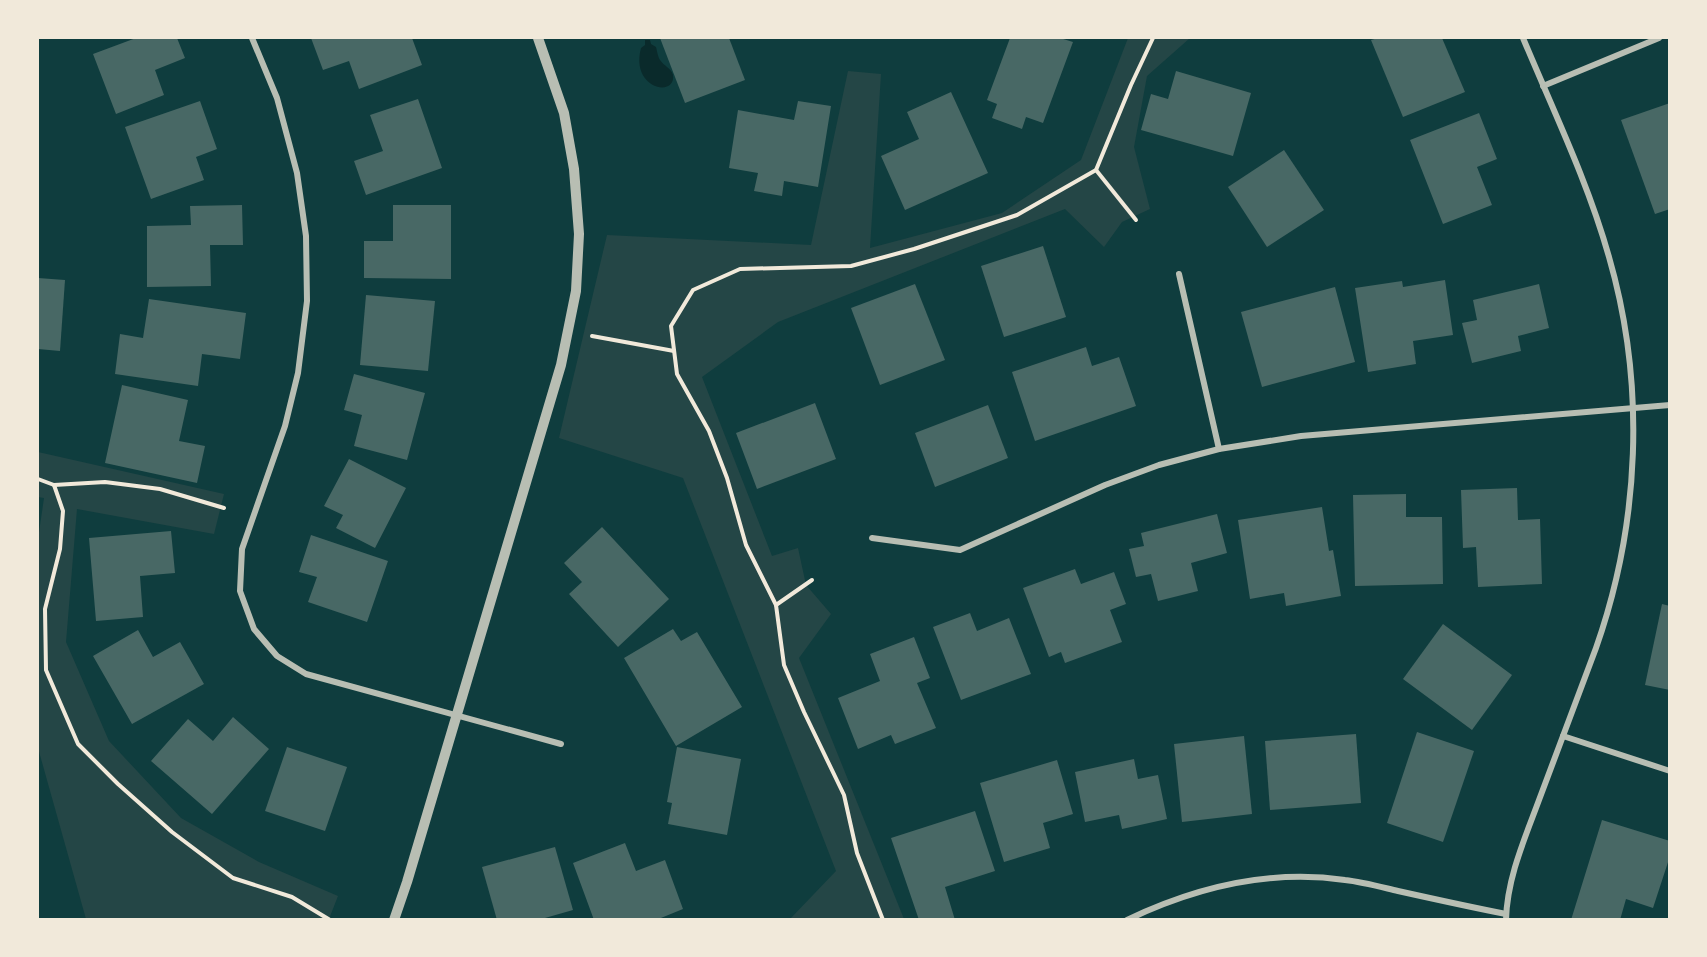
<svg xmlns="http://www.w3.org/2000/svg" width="1707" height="957" font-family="Cabin,sans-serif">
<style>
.green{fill:#244646}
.water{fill:#0a2a2b}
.building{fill:#486865}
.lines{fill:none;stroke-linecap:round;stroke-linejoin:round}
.path{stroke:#f1e9da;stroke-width:4}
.minor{stroke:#b8beb3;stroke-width:6}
.tertiary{stroke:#b8beb3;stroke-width:10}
</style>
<rect width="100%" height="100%" fill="#0f3d3e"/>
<g class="green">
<path d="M1128,38H1190L1147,76L1134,147L1150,209L1122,222L1104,247L1065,209L778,322L702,377L772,556L798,548L806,585L831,614L799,658L904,919H790L836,871L683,478L559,438L607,235L811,245L848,71L881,74L870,248L1002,213L1081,160Z"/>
<path d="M38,452L224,494L214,534L77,509L66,642L109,741L181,818L259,862L338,896L329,919H86L38,748V539L44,498L38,497Z"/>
</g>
<path class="water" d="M645,40H650L651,44L656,47C657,51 658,57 660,60C664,66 671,68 673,75C676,98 630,89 641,48L645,45Z"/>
<g class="building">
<path d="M136,38H177L185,58L155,70L164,95L116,114L93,54Z"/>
<path d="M311,38H412L422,65L359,89L349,61L323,70Z"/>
<path d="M660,38H729L745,80L685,103Z"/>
<path d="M1010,38H1060L1073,42L1043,123L1026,117L1022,129L992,118L997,104L987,100Z"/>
<path d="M1378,38H1442L1465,92L1403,117L1371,40Z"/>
<path d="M1176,71L1251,93L1233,156L1141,130L1151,94L1168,99Z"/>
<path d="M951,92L988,173L905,210L881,156L919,139L907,112Z"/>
<path d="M418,99L442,168L366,195L354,161L383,151L370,115Z"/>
<path d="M200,101L217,149L196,157L204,180L151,199L125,127Z"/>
<path d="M798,101L831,106L818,187L784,181L782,196L754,191L758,173L729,168L738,110L794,120Z"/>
<path d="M1670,103V209L1655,214L1621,120Z"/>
<path d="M1479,113L1497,159L1477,167L1492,205L1443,224L1410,140Z"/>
<path d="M1284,150L1324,210L1267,247L1228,187Z"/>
<path d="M242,205L243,245H210L211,286L147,287V226L191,225L190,206Z"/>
<path d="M393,205H451V279L364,278V241H393Z"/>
<path d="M1043,246L1066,317L1004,337L981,266Z"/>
<path d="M38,278L65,280L60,351L38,349Z"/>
<path d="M1445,280L1453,335L1413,341L1416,364L1368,372L1355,288L1402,281L1403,287Z"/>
<path d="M915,284L945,360L880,385L851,308Z"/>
<path d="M1539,284L1549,328L1518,336L1521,351L1472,363L1462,323L1477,320L1473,300Z"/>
<path d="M1335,287L1355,362L1262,387L1241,312Z"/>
<path d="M366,295L435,301L428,371L360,365Z"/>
<path d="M149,299L246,313L240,359L202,354L198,386L115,374L120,334L143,338Z"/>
<path d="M1086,347L1092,366L1119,357L1136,406L1035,441L1012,372Z"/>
<path d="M354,374L425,393L407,460L354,446L362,415L344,410Z"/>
<path d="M122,385L188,400L179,441L205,446L197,483L105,463Z"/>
<path d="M815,403L836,459L757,489L736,433Z"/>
<path d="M988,405L1008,458L935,487L915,433Z"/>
<path d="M349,459L406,488L375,548L336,528L343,515L324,506Z"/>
<path d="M1517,488L1518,520L1540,519L1542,584L1478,587L1476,547L1463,548L1461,490Z"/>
<path d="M1406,494V517H1442L1443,584L1355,586L1353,495Z"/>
<path d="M1322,507L1329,551L1333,550L1341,596L1286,606L1284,593L1250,599L1238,520Z"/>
<path d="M1217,514L1227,553L1191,563L1198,591L1158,601L1151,574L1136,577L1129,549L1144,546L1141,533Z"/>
<path d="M602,527L669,599L618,647L569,594L582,582L564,563Z"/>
<path d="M171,531L175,573L140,576L143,617L96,621L89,538Z"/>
<path d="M311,535L388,561L367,622L308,602L317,577L299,572Z"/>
<path d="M1075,569L1081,584L1114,572L1126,604L1110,610L1122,642L1065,663L1061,652L1049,657L1023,588Z"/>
<path d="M1662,604L1670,606V690L1645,685Z"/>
<path d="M970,613L977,631L1009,618L1031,674L961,700L933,627Z"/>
<path d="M1443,624L1512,675L1472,730L1403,679Z"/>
<path d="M673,629L681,641L697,632L742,707L676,746L624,658Z"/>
<path d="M138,630L153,657L180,642L204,684L132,724L93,656Z"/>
<path d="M914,637L930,678L917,683L936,728L895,744L891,735L858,749L838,698L880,681L870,654Z"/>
<path d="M233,717L269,749L212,814L151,761L188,719L213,741Z"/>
<path d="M1417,732L1474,751L1443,842L1387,823Z"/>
<path d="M1356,734L1361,803L1270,810L1265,741Z"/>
<path d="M1244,736L1252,814L1182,822L1174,744Z"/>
<path d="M287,747L347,767L325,831L265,811Z"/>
<path d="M677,747L741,759L727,835L668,824L672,803L667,802Z"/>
<path d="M1134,759L1138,779L1158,775L1167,819L1122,829L1119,815L1085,822L1075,772Z"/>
<path d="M1057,760L1073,814L1043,823L1050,848L1004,862L980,783Z"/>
<path d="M975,811L995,871L945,887L955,920H919L891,838Z"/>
<path d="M1602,820L1670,841V856L1653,908L1626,899L1620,920H1571Z"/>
<path d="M625,843L636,871L665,860L683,909L656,920H594L573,863Z"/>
<path d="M555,847L573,910L538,920H497L482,867Z"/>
</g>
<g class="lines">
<g class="path">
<path d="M1096,170L1136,220"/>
<path d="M592,336L674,351"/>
<path d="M38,479L54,485L105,482L160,489L224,508"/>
<path d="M54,485L63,511L60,549L45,609L46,670L78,744L118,784L172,832L233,878L292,897L330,920"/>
<path d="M776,605L812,580"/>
<path d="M883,920L857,853L844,795L804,712L784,665L776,605L746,545L727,478L709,431L677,374L671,326L693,290L740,269L851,266L914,249L1017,215L1096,170L1131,85L1153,38"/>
</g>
<g class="minor">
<path d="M252,38L277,98L297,173L306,236L307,301L298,373L285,426L242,549L240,591L254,629L277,656L306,674L561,744"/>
<path d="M1543,86L1659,38"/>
<path d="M1179,274L1219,449"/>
<path d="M872,538L960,550L1105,485L1159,465L1219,449L1301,436L1670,405"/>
<path d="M1563,736L1670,771"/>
<path d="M1127,920C1196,887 1268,869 1345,880C1363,882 1381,887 1398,891C1434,899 1470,907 1506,914"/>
<path d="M1506,920C1507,878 1525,838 1539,800C1558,749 1577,699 1596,648C1640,523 1646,385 1609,257C1588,182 1553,110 1523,38"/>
</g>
<path class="tertiary" d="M394,920L407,882L561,365L576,291L579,234L574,169L564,113L538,38"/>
</g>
<rect width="1707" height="957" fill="none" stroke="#f1e9da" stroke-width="78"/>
</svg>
